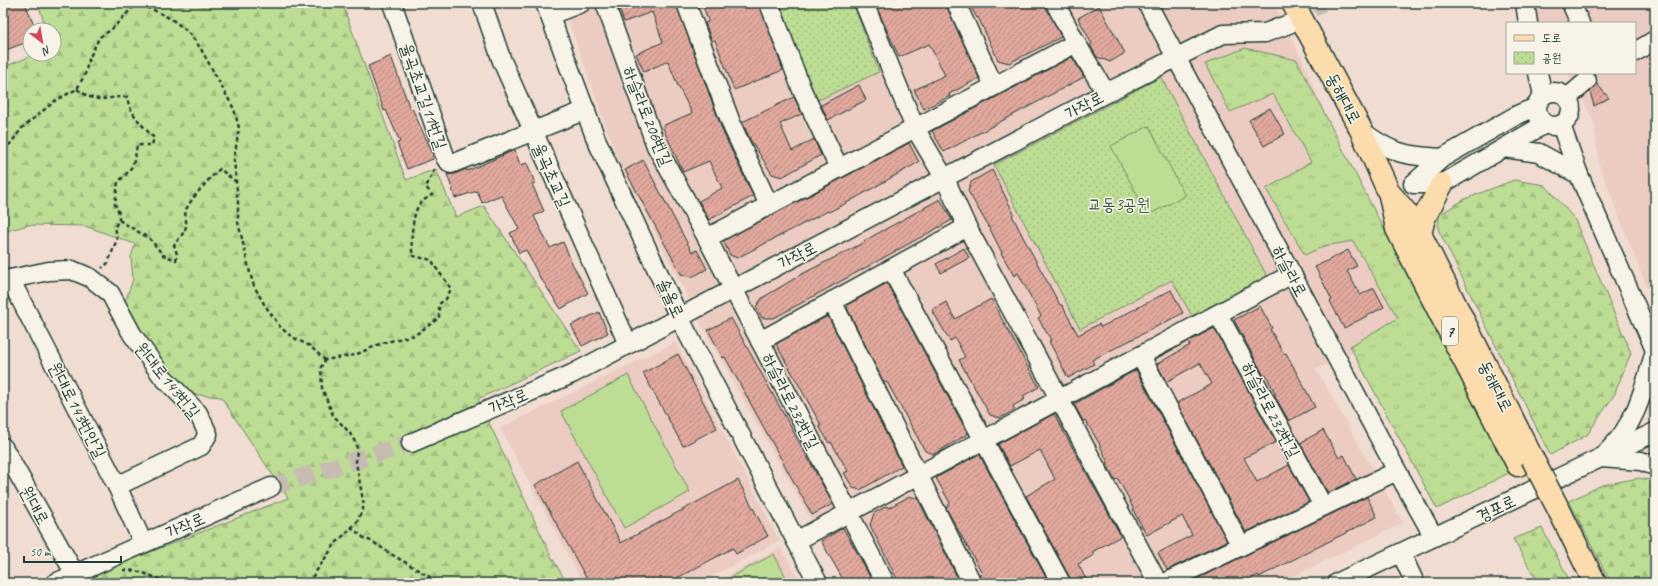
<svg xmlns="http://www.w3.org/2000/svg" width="1658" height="586" font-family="Caveat,'Poor Story',sans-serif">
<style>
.built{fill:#ecccc2}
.grass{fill:url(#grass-tufts);stroke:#6e8c64}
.forest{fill:url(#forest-firs);stroke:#6e8c64}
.park{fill:url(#park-dots);stroke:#6e8c64}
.garden{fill:#bddc94;stroke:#6e8c64}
.building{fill:url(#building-hatch);stroke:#1f3d34}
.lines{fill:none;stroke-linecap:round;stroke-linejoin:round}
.minor-tunnel{stroke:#c7bcb2;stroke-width:18;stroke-dasharray:18 9;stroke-linecap:butt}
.minor-casing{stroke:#1f3d34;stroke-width:21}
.major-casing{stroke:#1f3d34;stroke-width:25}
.path{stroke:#1f3d34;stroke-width:2.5;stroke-dasharray:4 3;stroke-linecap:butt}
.minor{stroke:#f7f3e8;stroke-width:18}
.major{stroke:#fcdcac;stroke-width:22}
.major-bridge-casing{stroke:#1f3d34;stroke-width:25;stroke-linecap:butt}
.major-bridge{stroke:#fcdcac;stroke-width:22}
.labels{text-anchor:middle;stroke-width:3;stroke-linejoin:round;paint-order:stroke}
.shield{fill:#f7f3e8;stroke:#60746a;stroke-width:1}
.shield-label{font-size:16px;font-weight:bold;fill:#1f3d34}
.street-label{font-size:17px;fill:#1f3d34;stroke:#f7f3e8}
.park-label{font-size:17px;fill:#3f5d47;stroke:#f7f3e8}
</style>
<defs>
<pattern id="grass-tufts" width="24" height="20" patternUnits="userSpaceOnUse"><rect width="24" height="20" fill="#bddc94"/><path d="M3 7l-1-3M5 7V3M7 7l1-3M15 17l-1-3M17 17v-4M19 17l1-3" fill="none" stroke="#a2be80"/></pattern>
<pattern id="forest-firs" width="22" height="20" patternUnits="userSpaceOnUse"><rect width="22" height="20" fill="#bddc94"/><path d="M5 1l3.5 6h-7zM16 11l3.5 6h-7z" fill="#a2be80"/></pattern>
<pattern id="park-dots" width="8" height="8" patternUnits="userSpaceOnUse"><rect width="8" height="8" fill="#bddc94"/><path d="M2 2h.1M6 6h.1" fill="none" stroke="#a2be80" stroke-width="1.8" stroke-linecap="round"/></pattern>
<pattern id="building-hatch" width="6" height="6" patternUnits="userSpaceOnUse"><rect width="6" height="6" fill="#e2a89e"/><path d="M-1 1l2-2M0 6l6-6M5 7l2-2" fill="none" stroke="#b78a82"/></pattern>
</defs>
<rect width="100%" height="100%" fill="#f1dcd2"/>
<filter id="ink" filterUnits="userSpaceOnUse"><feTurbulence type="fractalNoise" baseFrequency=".025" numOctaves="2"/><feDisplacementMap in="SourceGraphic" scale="8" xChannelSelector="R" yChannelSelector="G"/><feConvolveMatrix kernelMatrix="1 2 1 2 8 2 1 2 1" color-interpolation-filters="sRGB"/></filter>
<g filter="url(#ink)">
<g class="built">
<path d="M562,3H1274L1303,61L1414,327L1316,369L1403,523L1279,583H846L702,326L618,160Z"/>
<path d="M1522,3H1655V308L1600,168L1594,122L1568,73H1635V23H1522Z"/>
<path d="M676,342L780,541L698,583H583L500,428Z"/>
<path d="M781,547L800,583H714Z"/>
</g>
<path class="grass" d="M1245,48L1297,60L1509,473L1437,509L1350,346L1398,318L1353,241L1324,246L1305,255L1266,189L1311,162L1273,94L1230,112L1205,64Z"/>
<g class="forest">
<path d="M38,3H342L406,180L436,169L456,217L484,206L581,351L478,399L552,558L567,583H97L92,575L288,498L221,397L189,394L167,369L123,308L133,279L131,257L135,244L85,226L28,225L3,232V67L27,58L31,54H54V30H44L45,26Z"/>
<path d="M1514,180L1545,185L1574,218L1631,353L1614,395L1587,435L1550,455L1438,229L1439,215L1465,199Z"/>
<path d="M1639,478L1655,481V583H1611L1569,501L1602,485Z"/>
<path d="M1542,528L1571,583H1538L1513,539Z"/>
</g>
<g class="park">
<path d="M780,3H853L879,72L814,102Z"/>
<path d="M1161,77L1267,276L1192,316L1172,280L1080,329L994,165Z"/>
</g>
<g class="garden">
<path d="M1149,126L1185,196L1148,215L1111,146Z"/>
<path d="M628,375L690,492L624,528L561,411Z"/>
<path d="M774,554L789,583H720Z"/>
</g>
<g class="building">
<path d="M3,3H25L36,30H30V41L3,51Z"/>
<path d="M617,3H676L723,132L753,196L709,220L699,201L722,188L709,161L683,172L662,126L692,113L678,86L668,61L644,72L636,54L663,42L652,12L624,22Z"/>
<path d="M702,3H759L783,70L734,90L715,40L712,41L705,23L708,22V20Z"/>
<path d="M888,3H945L979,78L949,94L950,96L924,109L914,90L945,75L929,44L899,57L877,8Z"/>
<path d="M969,3H1045L1061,37L1009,63L998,60L978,17L977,18Z"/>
<path d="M1099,6L1125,53L1110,62L1097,57L1090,45L1092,44L1078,18Z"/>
<path d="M391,56L410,109L412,108L433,154V159L407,169L397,143L400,142L386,110L384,111L368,66Z"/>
<path d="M1072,57L1084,77L944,152L932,131Z"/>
<path d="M1597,84L1609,98L1594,106L1590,92Z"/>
<path d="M859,85L866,100L828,120L821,105Z"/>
<path d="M794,97L802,114L780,124L792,151L814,139L821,155L782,177L772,174L750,139L742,122Z"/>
<path d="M1270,108L1285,134L1264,146L1249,120Z"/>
<path d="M909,143L919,162L852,200L829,212L828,211L737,258L730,255L723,241Z"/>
<path d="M515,150L520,165L527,163L535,183L532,184L544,211L534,216L550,248L563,242L573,265L588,293L561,309L542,280H541L526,250L519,253L510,233L519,229L501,195L482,203L477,191L455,198L447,174H455L466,169L467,171Z"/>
<path d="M643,160L692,252L697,250L707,269L692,277L681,274L625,170Z"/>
<path d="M992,170L1014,214L1012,215L1023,237L1060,305H1062L1078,335L1099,324L1101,327L1171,290L1183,313L1092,360L1094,364L1068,378L1049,341L1051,340L1038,318L1041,316L1018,273L1014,276L1001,253H1002L991,231L968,191L971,182Z"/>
<path d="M940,199L952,220L774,318H762L756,307L762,298L802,274L865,242L864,241Z"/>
<path d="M964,248L969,258L941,273L936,264Z"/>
<path d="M1348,250L1357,266L1347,271L1360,295L1374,288L1384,307L1344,328L1330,301L1332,300L1315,267Z"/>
<path d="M887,283L968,434L934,454L925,451L887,382L884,383L847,308L849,304Z"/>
<path d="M991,299L1039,387L1023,396L1025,399L1013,406L1015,410L1000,418L990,415L959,360L965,357L955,338L950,341L932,310L946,302L955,319Z"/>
<path d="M1260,306L1272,328L1270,329L1284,354L1286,353L1315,407L1289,421L1274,395H1276L1266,375L1264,376L1234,320Z"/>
<path d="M599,312L608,333L582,346L571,325Z"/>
<path d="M828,316L902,466L860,490L853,488L844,473L848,471L831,442L829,443L819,426L821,425L776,344Z"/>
<path d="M731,318L833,504L812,515L725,357L723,358L708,330Z"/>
<path d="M1214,328L1276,442L1244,458L1257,482L1289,465L1309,502L1246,532L1177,403L1212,384L1200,363L1166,382L1157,364L1190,345L1188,342Z"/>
<path d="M678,354L717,428L683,446L643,373Z"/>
<path d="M1136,370L1227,541L1167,570L1158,553L1192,535L1182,516L1147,535L1136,516L1129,499L1118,479L1115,480L1107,464L1108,463L1099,443L1085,420L1083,421L1074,404Z"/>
<path d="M1054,414L1121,536L1092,552L1094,555L1078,564L1088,583H1071L1070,578L1026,496L1055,479L1040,450L1010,466L998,444Z"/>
<path d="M1323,430L1339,458L1344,455L1356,479L1328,493L1300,443Z"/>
<path d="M979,454L1049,583H1023L1021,579L1014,583H982L980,575L982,573L946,508L950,503L936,478Z"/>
<path d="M577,461L621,543L738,480L768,536L736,554L733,548L668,583H589L535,485Z"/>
<path d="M910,496L918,499L960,583H899L870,525L874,513L887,506L888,508Z"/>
<path d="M1367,497L1377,517L1259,577L1258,575L1244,583H1188Z"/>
<path d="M843,528L858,554L873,583H845L821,541Z"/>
</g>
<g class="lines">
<g class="minor-tunnel">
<path d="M1290,24L1321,3"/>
<path d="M271,487L411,443"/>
</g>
<defs>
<g id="minor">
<path d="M392,3L446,159L451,164L586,110"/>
<path d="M482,3L502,61L628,344"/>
<path d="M545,3L596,139L679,317L818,583"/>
<path d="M605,3L656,146L707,238L885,583"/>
<path d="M686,3L733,128L769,205"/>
<path d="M769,3L802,90L839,168"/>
<path d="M864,3L915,128L945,179L967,227L1158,583"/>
<path d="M956,3L994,86"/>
<path d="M1055,3L1076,43L1106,93"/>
<path d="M1147,3L1397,471L1434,537"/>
<path d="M1525,3L1528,23"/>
<path d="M1571,3L1580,23"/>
<path d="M550,15L581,3"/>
<path d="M1635,52L1655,40"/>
<path d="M1538,73L1543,95"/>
<circle cx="1554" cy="109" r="17"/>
<path d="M1567,98L1587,81"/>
<path d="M1536,107L1517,115L1442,158L1413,184H1442L1545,124"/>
<path d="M1561,125L1579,175L1655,350"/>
<path d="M1361,130C1389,153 1406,156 1442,158"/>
<path d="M1504,148L1539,153L1579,175"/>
<path d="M707,238L1076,43"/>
<path d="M891,269L1061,583"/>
<path d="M10,279L117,486L143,543"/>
<path d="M3,282L10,279L49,271L72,270L91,278L110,293L132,334L162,376L198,413L208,434L201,446L117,486"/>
<path d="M832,301L972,583"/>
<path d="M1218,314L1323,506"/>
<path d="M760,341L967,227"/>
<path d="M1141,356L1241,546"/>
<path d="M411,443L572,374L1106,93L1223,34L1265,33L1289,24"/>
<path d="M3,447L80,583"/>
<path d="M1607,452C1636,425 1644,388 1655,351"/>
<path d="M1601,458L1641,461L1655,466"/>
<path d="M796,541L1292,274"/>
<path d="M1401,553L1415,583"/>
<path d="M55,583L271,487"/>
<path d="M1164,583L1397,471"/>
<path d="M1337,583L1655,432"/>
</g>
<g id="major">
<path d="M1293,3L1361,130L1390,195L1397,229L1518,465"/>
<path d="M1391,195L1414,222L1532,458"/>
<path d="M1420,234L1424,218L1442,184"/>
<path d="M1561,514L1595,583"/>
</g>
</defs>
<use href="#minor" class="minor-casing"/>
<use href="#major" class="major-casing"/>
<g class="path">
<path d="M142,3L143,6C160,12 177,21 190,34L201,49L234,109L239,128L234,159L238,202V222L250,273L254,286L264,304L281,328L292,337L310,346L325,360"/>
<path d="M77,89C99,106 104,96 127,97C130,114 142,125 154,138L152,145H137C134,166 133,168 118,182L115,204L119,213V220L115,226L117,239L108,263L102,268"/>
<path d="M3,150L11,143L22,128L56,100L77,89L85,74L89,59L98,40L101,36L111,30L137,3"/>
<path d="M119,220L150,239L163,255L176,260L177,254L174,245C178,239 185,233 186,226C187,221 184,215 186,210C188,202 213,174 220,169L236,182"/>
<path d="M351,527L364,538L373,542L391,554L440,583"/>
<path d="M123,570C139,570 153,576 167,583"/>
<path d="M308,583L335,544L357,522L364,506L356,462L357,448L354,440L349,432L333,415L322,388L321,367L325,360L355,355L382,343L415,335L439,318V304L446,299L451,289C445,278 437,272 432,260L413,256C410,246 412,214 419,205C422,201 427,198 432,195L426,187L435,168"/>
</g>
<use href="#minor" class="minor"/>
<use href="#major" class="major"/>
<defs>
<path id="major-bridge" d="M1532,458L1561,514"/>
</defs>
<use href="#major-bridge" class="major-bridge-casing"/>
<use href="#major-bridge" class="major-bridge"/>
</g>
</g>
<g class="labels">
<rect class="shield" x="1442" y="317" width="16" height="28" rx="3"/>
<g class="shield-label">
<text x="1450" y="337">7</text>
</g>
<g class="street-label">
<text transform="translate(424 96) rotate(71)" y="6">율곡초교길11번길</text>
<text transform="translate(1344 98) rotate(62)" y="6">동해대로</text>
<text transform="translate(1084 105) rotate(-28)" y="6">가작로</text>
<text transform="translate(648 116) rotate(68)" y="6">하슬라로206번길</text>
<text transform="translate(552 175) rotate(66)" y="6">율곡초교길</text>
<text transform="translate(797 255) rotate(-27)" y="6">가작로</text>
<text transform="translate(1290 271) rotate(62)" y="6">하슬라로</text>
<text transform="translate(671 298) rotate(65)" y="6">솔올로</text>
<text transform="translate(168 380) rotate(51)" y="6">원대로143번길</text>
<text transform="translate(1496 386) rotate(63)" y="6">동해대로</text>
<text transform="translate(508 401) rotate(-23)" y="6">가작로</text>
<text transform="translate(791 401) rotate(63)" y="6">하슬라로232번길</text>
<text transform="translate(78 410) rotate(63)" y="6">원대로143번안길</text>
<text transform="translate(1271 410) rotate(62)" y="6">하슬라로232번길</text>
<text transform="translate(35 505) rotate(61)" y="6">원대로</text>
<text transform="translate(1496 508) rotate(-26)" y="6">경포로</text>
<text transform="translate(185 525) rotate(-24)" y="6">가작로</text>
</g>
<g class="park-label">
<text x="1119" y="210">교동3공원</text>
</g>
</g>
<rect width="1658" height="586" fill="none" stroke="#f7f3e8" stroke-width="16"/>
<rect x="8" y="8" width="1642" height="570" fill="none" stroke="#1f3d34" stroke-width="1.5" filter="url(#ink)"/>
<rect x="1506" y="22" width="130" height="52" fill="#f7f3e8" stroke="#a1aaa0"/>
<rect x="1514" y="35" width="20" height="6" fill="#fcdcac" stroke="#a1aaa0"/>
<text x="1542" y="42" font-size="12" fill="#1f3d34">도로</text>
<rect x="1514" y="52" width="20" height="12" fill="url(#park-dots)" stroke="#a1aaa0"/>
<text x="1542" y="62" font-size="12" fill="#1f3d34">공원</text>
<g transform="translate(42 42) rotate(149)"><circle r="19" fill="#f7f3e8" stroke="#a1aaa0"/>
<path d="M0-3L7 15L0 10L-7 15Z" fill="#d1495b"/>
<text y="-6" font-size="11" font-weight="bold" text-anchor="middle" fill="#1f3d34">N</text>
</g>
<path d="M24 556v6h97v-6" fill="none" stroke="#1f3d34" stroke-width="2"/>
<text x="30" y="556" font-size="12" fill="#1f3d34" stroke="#f7f3e8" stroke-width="3" paint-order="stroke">50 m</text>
</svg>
